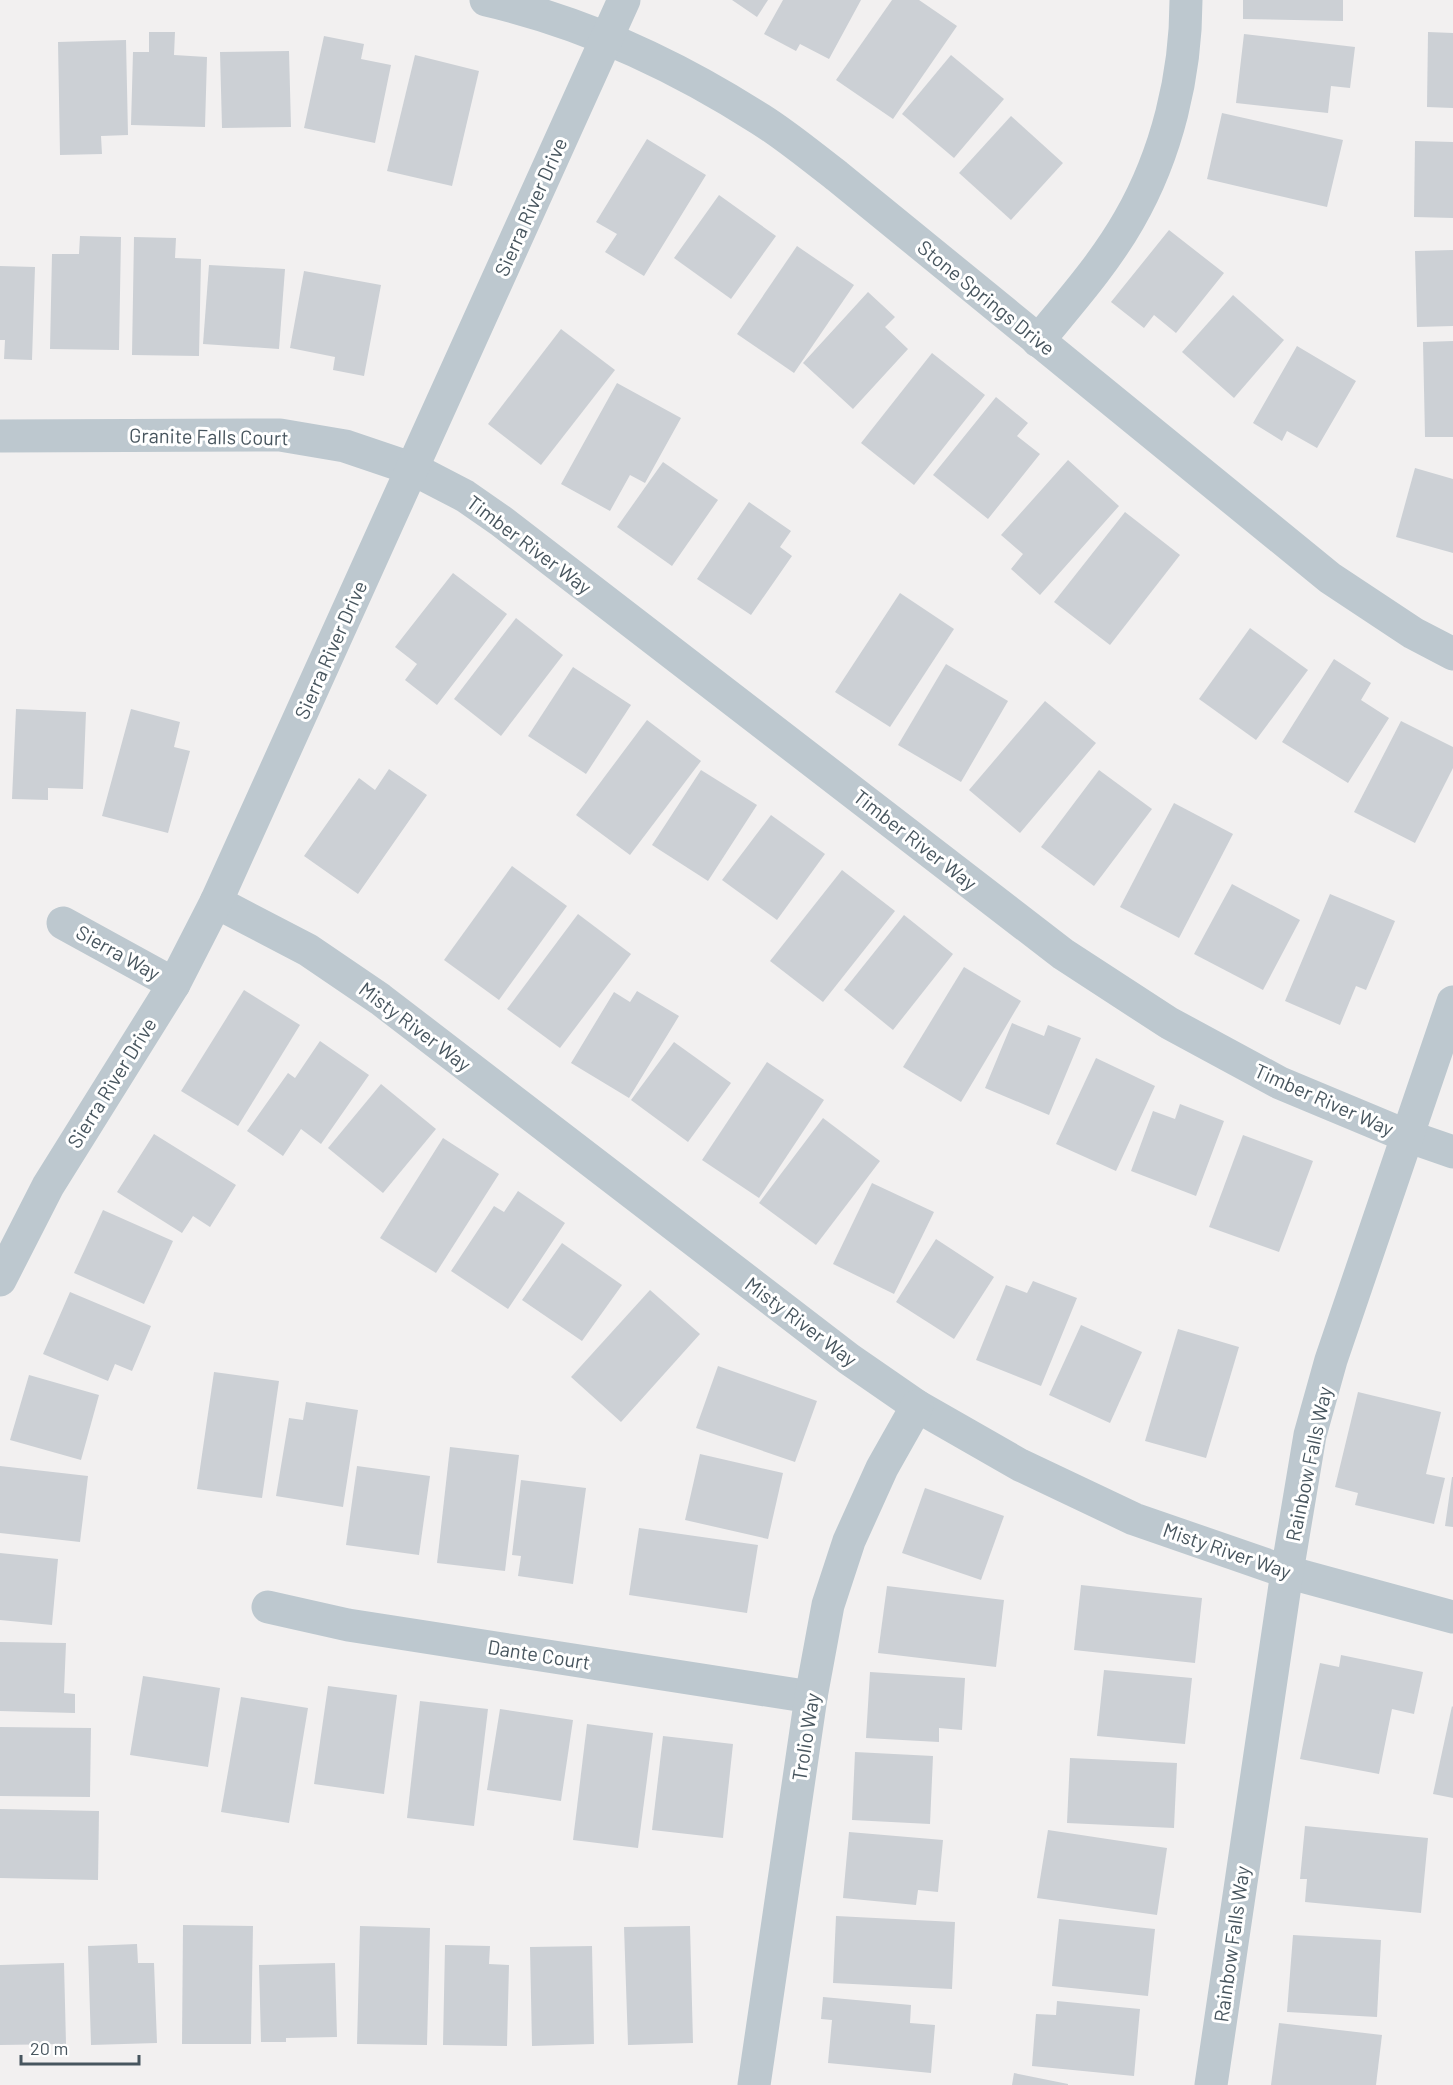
<svg xmlns="http://www.w3.org/2000/svg" width="1453" height="2085" font-family="Barlow,sans-serif">
<style>
.building{fill:#ccd0d5}
.lines{fill:none;stroke-linecap:round;stroke-linejoin:round}
.minor{stroke:#bdc8cf;stroke-width:33}
.labels{text-anchor:middle;stroke-width:6;stroke-linejoin:round;paint-order:stroke}
.street-label{font-size:20px;fill:#47555e;stroke:#fff}
</style>
<rect width="100%" height="100%" fill="#f2f0f0"/>
<g class="building">
<path d="M732,0H768L757,17Z"/>
<path d="M783,0H861L829,59L800,44L796,51L764,34Z"/>
<path d="M892,0H919L957,26L893,119L836,80Z"/>
<path d="M1243,0H1343V21L1243,19Z"/>
<path d="M149,32H175L174,55L207,57L205,127L131,125L133,52H149Z"/>
<path d="M1428,32L1453,33V108L1427,107Z"/>
<path d="M1244,34L1355,47L1350,88L1331,86L1328,113L1236,103Z"/>
<path d="M324,36L364,44L361,59L391,65L375,143L304,128Z"/>
<path d="M126,40L128,135L101,136L102,154L60,155L58,42Z"/>
<path d="M289,51L291,127L222,128L220,52Z"/>
<path d="M415,55L479,71L452,186L387,171Z"/>
<path d="M951,55L1004,99L954,158L902,114Z"/>
<path d="M1222,113L1343,140L1327,207L1207,179Z"/>
<path d="M1011,116L1063,163L1011,220L959,173Z"/>
<path d="M647,139L706,175L644,276L605,252L617,234L596,222Z"/>
<path d="M1415,141L1453,142V218L1414,217Z"/>
<path d="M719,195L776,236L731,299L674,258Z"/>
<path d="M1169,230L1224,273L1176,333L1154,315L1144,328L1111,302Z"/>
<path d="M80,236L121,237L119,350L50,349L52,254H79Z"/>
<path d="M134,237L176,238L175,258L201,259L199,356L132,355Z"/>
<path d="M797,246L854,285L794,373L737,334Z"/>
<path d="M1453,250V326L1417,327L1415,251Z"/>
<path d="M209,265L285,269L279,349L203,344Z"/>
<path d="M0,266L35,267L32,360L4,359L5,340H0Z"/>
<path d="M304,271L381,285L364,376L333,370L335,357L290,348Z"/>
<path d="M868,292L895,317L885,327L908,349L853,409L803,363Z"/>
<path d="M1233,295L1284,340L1234,398L1182,352Z"/>
<path d="M561,329L615,370L541,465L488,424Z"/>
<path d="M1453,341V437H1425L1423,342Z"/>
<path d="M1297,346L1356,381L1317,448L1287,431L1282,441L1253,423Z"/>
<path d="M932,353L985,395L914,485L861,443Z"/>
<path d="M617,383L681,418L645,483L630,475L610,511L561,484Z"/>
<path d="M996,397L1028,423L1017,436L1040,454L988,519L933,475Z"/>
<path d="M1068,460L1119,506L1040,595L1011,569L1023,554L1001,535Z"/>
<path d="M663,462L718,500L672,566L617,527Z"/>
<path d="M1415,468L1453,479V553L1396,537Z"/>
<path d="M749,502L791,531L780,547L792,556L751,615L697,579Z"/>
<path d="M1125,512L1180,555L1110,645L1054,602Z"/>
<path d="M453,573L507,614L437,705L405,680L417,664L395,647Z"/>
<path d="M900,593L954,629L890,727L835,692Z"/>
<path d="M516,618L563,655L501,736L454,699Z"/>
<path d="M1250,628L1308,670L1256,740L1199,699Z"/>
<path d="M1334,659L1371,683L1361,700L1389,718L1348,783L1282,742Z"/>
<path d="M946,664L1008,701L961,782L898,745Z"/>
<path d="M573,667L631,705L586,774L528,736Z"/>
<path d="M1045,701L1096,743L1020,833L969,790Z"/>
<path d="M16,709L86,712L83,789L48,788V800L12,799Z"/>
<path d="M131,709L180,722L174,747L190,751L168,833L102,816Z"/>
<path d="M647,720L701,761L630,855L576,815Z"/>
<path d="M1401,721L1453,747V768L1415,843L1354,812Z"/>
<path d="M389,769L427,795L358,894L304,856L359,778L375,790Z"/>
<path d="M701,770L757,805L708,881L652,845Z"/>
<path d="M1099,770L1152,809L1094,886L1041,847Z"/>
<path d="M1174,803L1233,834L1179,938L1120,907Z"/>
<path d="M771,815L825,854L777,920L722,880Z"/>
<path d="M512,866L567,906L499,1000L444,960Z"/>
<path d="M842,870L895,911L823,1002L770,961Z"/>
<path d="M1232,884L1300,920L1263,990L1194,954Z"/>
<path d="M1330,894L1395,921L1366,990L1356,986L1340,1025L1285,1001Z"/>
<path d="M578,914L631,954L560,1048L507,1009Z"/>
<path d="M904,915L953,954L893,1030L844,990Z"/>
<path d="M964,967L1021,1001L961,1102L903,1067Z"/>
<path d="M244,990L300,1025L238,1126L181,1091Z"/>
<path d="M637,991L679,1016L629,1098L571,1063L614,992L630,1002Z"/>
<path d="M1012,1023L1044,1036L1048,1025L1081,1038L1049,1115L985,1088Z"/>
<path d="M320,1041L369,1075L321,1144L301,1129L283,1156L247,1131L288,1073L295,1078Z"/>
<path d="M674,1042L731,1083L688,1142L631,1100Z"/>
<path d="M1096,1058L1155,1086L1116,1171L1056,1144Z"/>
<path d="M767,1062L824,1100L759,1198L702,1160Z"/>
<path d="M381,1084L436,1129L383,1193L328,1148Z"/>
<path d="M1180,1104L1224,1121L1196,1196L1131,1171L1153,1111L1175,1119Z"/>
<path d="M823,1118L880,1161L816,1245L759,1203Z"/>
<path d="M154,1134L236,1185L210,1227L193,1216L182,1233L117,1192Z"/>
<path d="M1243,1135L1313,1161L1279,1252L1209,1227Z"/>
<path d="M443,1138L499,1174L436,1273L380,1238Z"/>
<path d="M872,1183L934,1212L894,1294L833,1264Z"/>
<path d="M518,1191L565,1223L508,1309L451,1271L494,1206L504,1212Z"/>
<path d="M103,1210L173,1241L144,1304L74,1273Z"/>
<path d="M936,1239L994,1277L954,1339L896,1302Z"/>
<path d="M562,1243L622,1285L582,1341L522,1300Z"/>
<path d="M1033,1281L1077,1298L1041,1386L976,1360L1006,1285L1027,1293Z"/>
<path d="M650,1290L700,1334L621,1422L571,1377Z"/>
<path d="M70,1292L151,1326L132,1371L115,1364L108,1381L43,1354Z"/>
<path d="M1081,1325L1142,1352L1110,1423L1049,1395Z"/>
<path d="M1178,1329L1239,1347L1206,1458L1145,1441Z"/>
<path d="M718,1366L817,1401L795,1462L696,1428Z"/>
<path d="M214,1372L279,1381L262,1498L197,1489Z"/>
<path d="M29,1375L99,1395L81,1460L10,1440Z"/>
<path d="M1358,1392L1441,1412L1426,1474L1445,1478L1434,1524L1355,1505L1358,1493L1335,1487Z"/>
<path d="M306,1402L358,1410L343,1507L276,1496L289,1418L303,1420Z"/>
<path d="M450,1447L519,1455L505,1571L437,1563Z"/>
<path d="M700,1454L783,1473L768,1539L685,1520Z"/>
<path d="M0,1466L88,1476L80,1542L0,1533Z"/>
<path d="M357,1466L430,1476L419,1555L346,1545Z"/>
<path d="M1452,1477H1453V1527L1445,1526Z"/>
<path d="M521,1480L586,1488L573,1584L518,1576L521,1556L512,1555Z"/>
<path d="M925,1488L1004,1516L981,1580L902,1553Z"/>
<path d="M639,1528L758,1545L747,1613L629,1595Z"/>
<path d="M0,1553L58,1559L52,1625L0,1620Z"/>
<path d="M1081,1585L1202,1598L1195,1663L1074,1650Z"/>
<path d="M887,1586L1004,1600L996,1667L878,1653Z"/>
<path d="M0,1642L66,1643L64,1693L75,1694V1713L0,1711Z"/>
<path d="M1341,1655L1423,1672L1414,1714L1392,1709L1379,1774L1300,1759L1320,1663L1339,1667Z"/>
<path d="M1104,1670L1192,1678L1185,1744L1097,1736Z"/>
<path d="M870,1672L965,1678L962,1730L939,1728V1742L866,1738Z"/>
<path d="M143,1676L220,1688L208,1767L130,1755Z"/>
<path d="M328,1686L397,1695L384,1794L314,1784Z"/>
<path d="M241,1697L308,1708L289,1823L221,1812Z"/>
<path d="M420,1701L488,1709L474,1826L407,1818Z"/>
<path d="M1452,1706L1453,1707V1798L1433,1794Z"/>
<path d="M500,1709L573,1720L561,1801L487,1790Z"/>
<path d="M587,1724L653,1733L638,1848L573,1840Z"/>
<path d="M0,1727L91,1728L90,1797L0,1796Z"/>
<path d="M663,1736L733,1744L723,1838L652,1830Z"/>
<path d="M855,1752L933,1756L930,1824L852,1820Z"/>
<path d="M1070,1758L1177,1763L1174,1828L1067,1823Z"/>
<path d="M0,1809L99,1811L98,1880L0,1878Z"/>
<path d="M1305,1826L1428,1838L1421,1913L1305,1902L1307,1879H1300Z"/>
<path d="M1048,1830L1167,1848L1157,1915L1037,1898Z"/>
<path d="M849,1832L943,1840L938,1892L918,1890L916,1905L843,1898Z"/>
<path d="M836,1916L955,1922L952,1989L833,1983Z"/>
<path d="M1059,1919L1155,1929L1148,1996L1052,1986Z"/>
<path d="M183,1925L253,1926L251,2044H182Z"/>
<path d="M360,1926L430,1928L427,2045L357,2044Z"/>
<path d="M690,1926L693,2043L628,2045L624,1927Z"/>
<path d="M1293,1935L1381,1940L1377,2017L1287,2012Z"/>
<path d="M137,1944L138,1963H154L157,2043L91,2045L88,1946Z"/>
<path d="M445,1945L490,1946L489,1964L509,1965L507,2046L443,2045Z"/>
<path d="M592,1946L594,2044L532,2046L530,1947Z"/>
<path d="M64,1963L66,2044L0,2045V1965Z"/>
<path d="M335,1963L337,2037L286,2038V2042H261L259,1965Z"/>
<path d="M823,1997L911,2005L910,2023L935,2025L931,2073L828,2063L832,2020L821,2019Z"/>
<path d="M1057,2001L1140,2009L1134,2076L1032,2066L1036,2014L1056,2015Z"/>
<path d="M1279,2023L1382,2035L1376,2085H1271Z"/>
<path d="M1014,2073L1068,2084V2085H1012Z"/>
</g>
<g class="lines">
<g class="minor">
<path d="M486,0C583,22 677,66 760,119C787,136 812,157 837,176L1330,578L1413,633L1453,654"/>
<path d="M1038,341C1070,302 1104,264 1129,220C1167,154 1186,75 1186,0"/>
<path d="M0,436L280,435L345,446L413,469L465,496L501,521L1063,954L1169,1023L1280,1083L1407,1136L1453,1152"/>
<path d="M216,902L308,950L380,999L849,1359L917,1406L1020,1465L1134,1519L1287,1572L1453,1617"/>
<path d="M63,923L174,984"/>
<path d="M0,1280L48,1186L174,984L216,902L624,0"/>
<path d="M268,1607L348,1625L811,1697"/>
<path d="M754,2085L811,1697L828,1605L849,1541L882,1468L917,1406"/>
<path d="M1211,2085L1287,1572L1310,1435L1331,1360L1453,1002"/>
</g>
</g>
<g class="labels">
<g class="street-label">
<text transform="translate(531 207) rotate(-66)" y="7">Sierra River Drive</text>
<text transform="translate(986 298) rotate(39)" y="7">Stone Springs Drive</text>
<text transform="translate(209 437) rotate(1)" y="7">Granite Falls Court</text>
<text transform="translate(529 545) rotate(37)" y="7">Timber River Way</text>
<text transform="translate(331 650) rotate(-66)" y="7">Sierra River Drive</text>
<text transform="translate(915 840) rotate(38)" y="7">Timber River Way</text>
<text transform="translate(118 953) rotate(29)" y="7">Sierra Way</text>
<text transform="translate(415 1027) rotate(37)" y="7">Misty River Way</text>
<text transform="translate(112 1083) rotate(-58)" y="7">Sierra River Drive</text>
<text transform="translate(1324 1100) rotate(24)" y="7">Timber River Way</text>
<text transform="translate(801 1322) rotate(37)" y="7">Misty River Way</text>
<text transform="translate(1309 1464) rotate(-78)" y="7">Rainbow Falls Way</text>
<text transform="translate(1227 1551) rotate(19)" y="7">Misty River Way</text>
<text transform="translate(539 1655) rotate(9)" y="7">Dante Court</text>
<text transform="translate(806 1737) rotate(-81)" y="7">Trolio Way</text>
<text transform="translate(1232 1944) rotate(-82)" y="7">Rainbow Falls Way</text>
</g>
</g>
<path d="M21 2055v9h118v-9" fill="none" stroke="#47555e" stroke-width="3"/>
<text x="30" y="2055" font-size="18" fill="#47555e" stroke="#ffffff" stroke-width="4.5" paint-order="stroke">20 m</text>
</svg>
